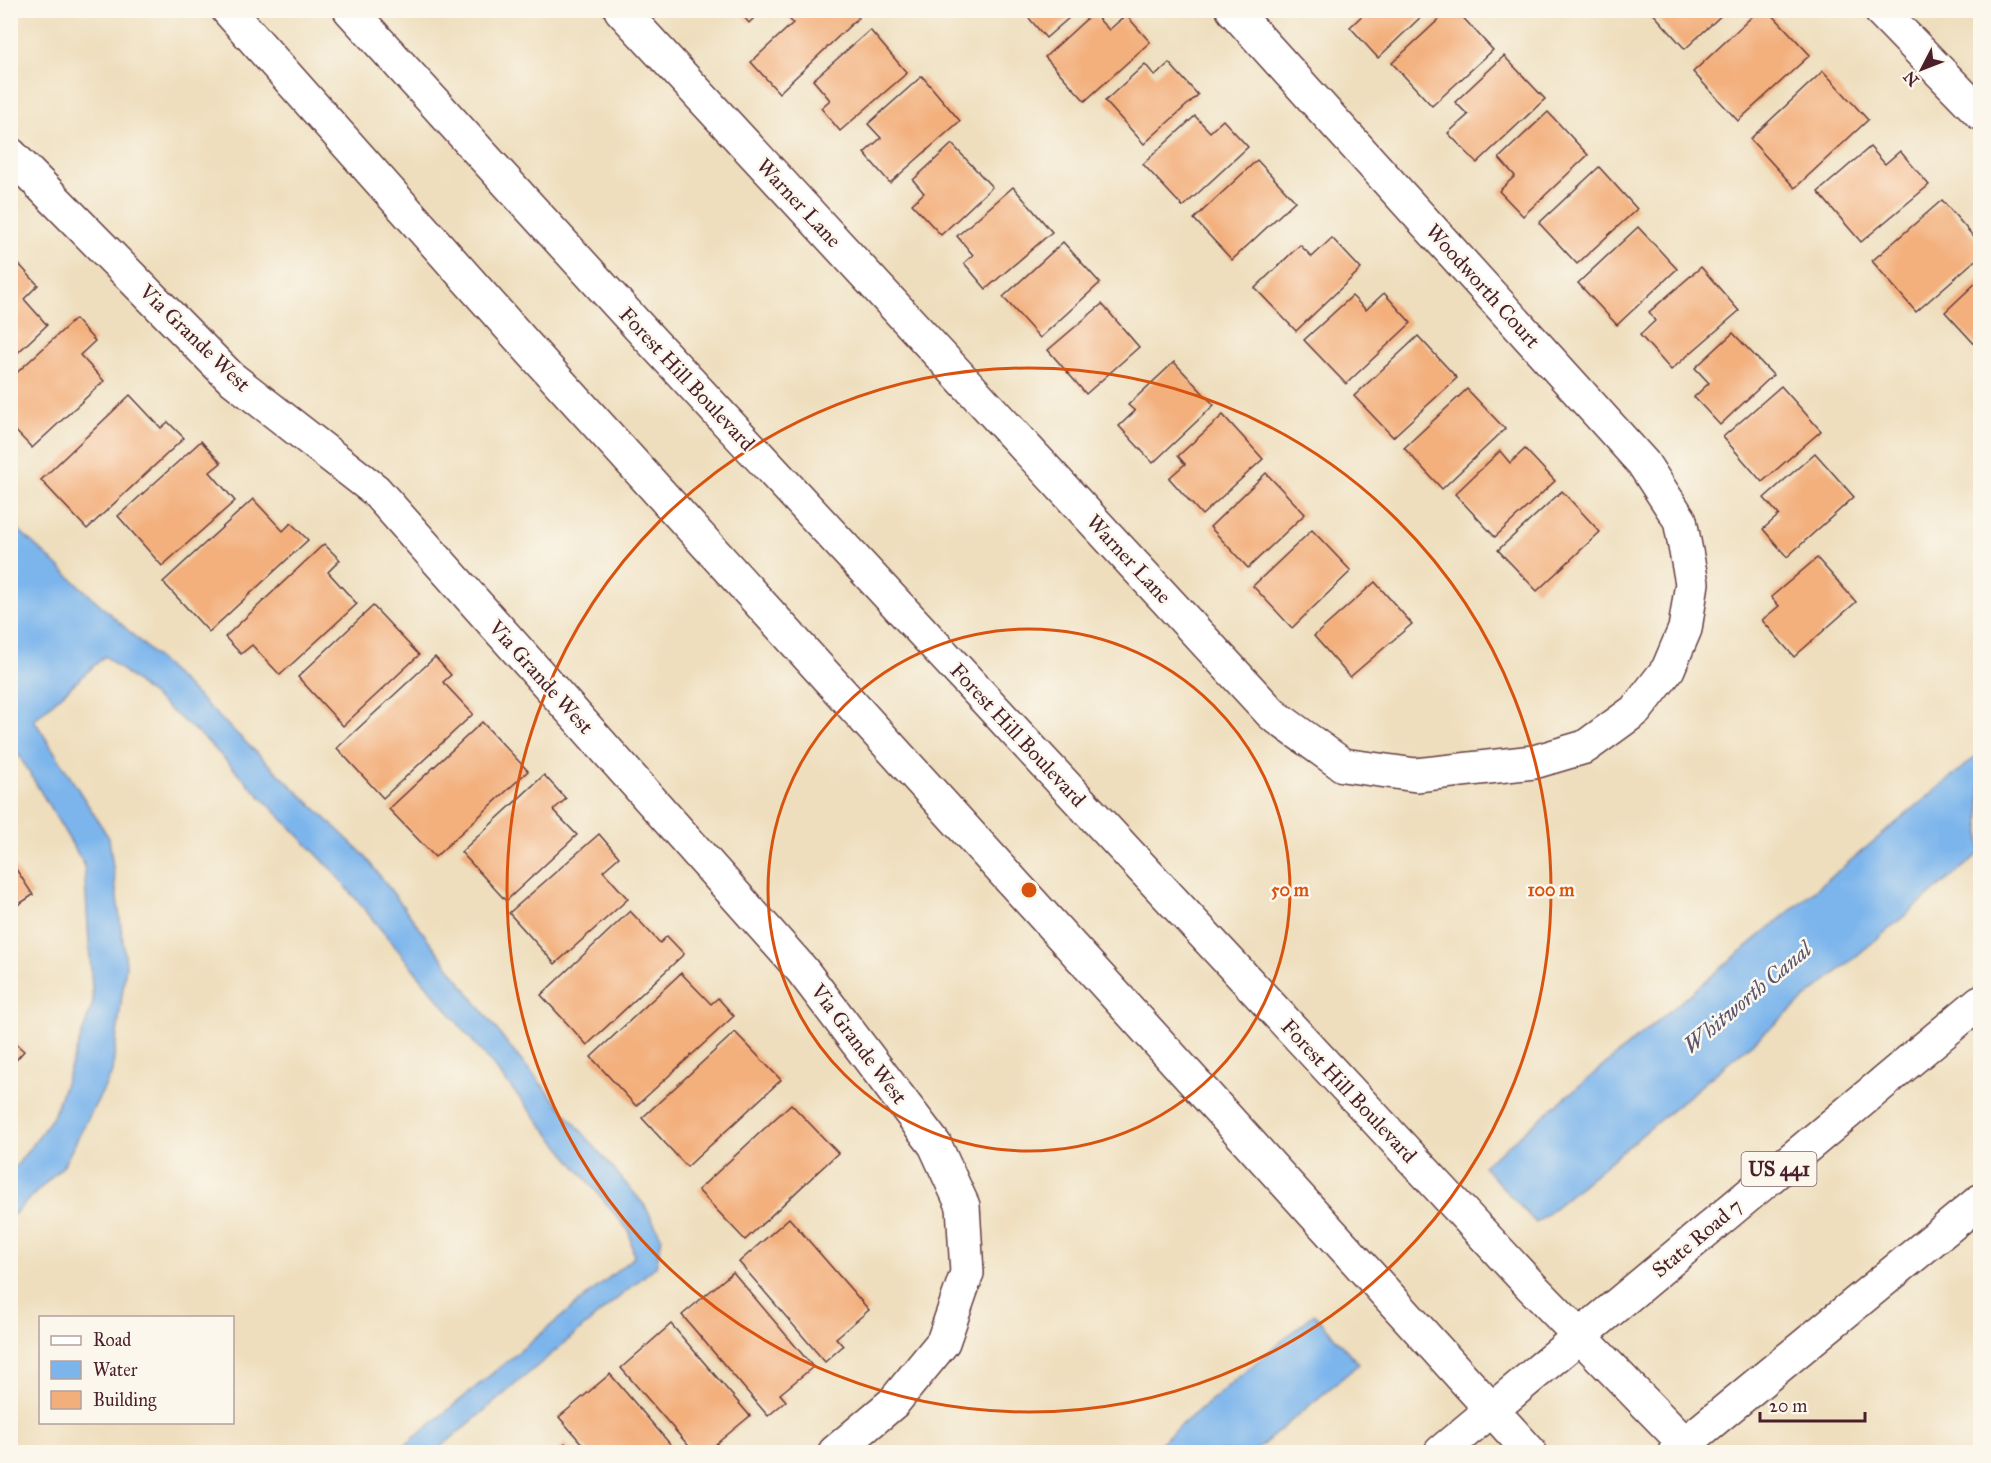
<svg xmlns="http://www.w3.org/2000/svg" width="1991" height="1463" font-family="'IM FELL Great Primer',serif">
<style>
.water{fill:#7bb5ec;stroke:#626a8c;stroke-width:1.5}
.building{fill:#f3af7b}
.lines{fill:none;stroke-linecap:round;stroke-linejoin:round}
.street-casing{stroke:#633c41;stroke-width:36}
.secondary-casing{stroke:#633c41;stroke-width:36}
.primary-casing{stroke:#633c41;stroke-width:36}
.street{stroke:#fff;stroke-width:33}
.secondary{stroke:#fff;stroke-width:33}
.primary{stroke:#fff;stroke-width:33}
.ring{fill:none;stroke:#d8530f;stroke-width:3}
.labels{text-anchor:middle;stroke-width:5;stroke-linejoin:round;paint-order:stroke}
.shield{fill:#fbf7ec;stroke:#7f6065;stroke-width:1.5}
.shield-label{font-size:20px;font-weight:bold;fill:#4a1f2b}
.street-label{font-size:21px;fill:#4a1f2b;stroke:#fbf7ec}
.water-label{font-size:22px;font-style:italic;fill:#5b546f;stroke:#fbf7ec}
.centre{fill:#d8530f;stroke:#fbf7ec;stroke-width:3}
.ring-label{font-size:18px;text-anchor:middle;font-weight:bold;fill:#d8530f;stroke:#fbf7ec;stroke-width:5;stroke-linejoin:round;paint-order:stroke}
</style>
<rect width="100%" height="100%" fill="#fbf7ec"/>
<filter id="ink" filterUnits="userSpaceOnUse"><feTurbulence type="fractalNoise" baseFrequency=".0167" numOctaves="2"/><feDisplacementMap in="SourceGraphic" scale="12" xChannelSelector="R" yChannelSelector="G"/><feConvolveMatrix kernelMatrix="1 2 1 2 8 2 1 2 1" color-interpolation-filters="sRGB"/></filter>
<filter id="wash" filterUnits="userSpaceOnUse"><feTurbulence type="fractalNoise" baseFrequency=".008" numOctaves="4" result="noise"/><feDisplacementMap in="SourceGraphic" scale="24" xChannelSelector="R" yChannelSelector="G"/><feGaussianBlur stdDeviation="1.35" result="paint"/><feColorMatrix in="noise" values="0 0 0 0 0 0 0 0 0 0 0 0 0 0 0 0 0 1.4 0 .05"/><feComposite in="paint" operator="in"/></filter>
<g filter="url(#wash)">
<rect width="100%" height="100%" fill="#eedebd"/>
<g class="water">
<path d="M11,523L131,633L364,855L513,1051L645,1206L662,1238L656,1266L435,1452H397L634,1257L629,1231L333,871L205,739L105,656L34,720L109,838L126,964L112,1073L63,1166L11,1217V1173L53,1117L93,1003L84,864L11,742Z"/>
<path d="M1980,753V853L1536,1223L1483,1166Z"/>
<path d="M1314,1314L1359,1364L1254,1452H1149Z"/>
</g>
<g id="blocks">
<g class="building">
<path d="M738,10H762L749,23Z"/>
<path d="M781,10H852L859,17L779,93L751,62L793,23Z"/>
<path d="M1022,10H1078L1046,38Z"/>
<path d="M1368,10H1428L1378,58L1350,27Z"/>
<path d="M1449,10H1456L1493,50L1432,106L1392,63Z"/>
<path d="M1650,10H1727L1685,49Z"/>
<path d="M1759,10H1768L1810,55L1738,121L1693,72Z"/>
<path d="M1093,13L1109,30L1126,15L1150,42L1085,101L1045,57Z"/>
<path d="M870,30L907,73L840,131L821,108L830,100L813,80Z"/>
<path d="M1504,56L1545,99L1477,163L1448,133L1468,115L1455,102Z"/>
<path d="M1169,63L1198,95L1144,144L1105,101L1145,64L1155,76Z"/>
<path d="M1823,71L1868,120L1795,188L1750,139Z"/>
<path d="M922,76L960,121L890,183L864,153L881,138L868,124Z"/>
<path d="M1548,112L1588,155L1523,216L1499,191L1515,176L1499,158Z"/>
<path d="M1195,116L1210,132L1223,120L1248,147L1183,207L1143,164Z"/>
<path d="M952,144L992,187L941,235L912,204L924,193L913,180Z"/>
<path d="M1870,147L1885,164L1900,151L1929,185L1861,242L1818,192Z"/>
<path d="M1257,160L1295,201L1232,260L1194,219Z"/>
<path d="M1599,167L1637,209L1577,264L1539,223Z"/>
<path d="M1013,187L1052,232L986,289L964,263L973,255L957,236Z"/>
<path d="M1942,200L1980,244V256L1916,312L1872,261Z"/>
<path d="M1638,227L1677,269L1617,325L1578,283Z"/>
<path d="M1332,238L1361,269L1296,331L1255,288L1300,245L1312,257Z"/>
<path d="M1063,242L1100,283L1040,338L1003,297Z"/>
<path d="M17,262L38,285L24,299L47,325L10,360V268Z"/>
<path d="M1701,267L1739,311L1671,370L1640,335L1655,321L1649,312Z"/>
<path d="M1980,279V350L1945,312Z"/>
<path d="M1384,293L1411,323L1346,384L1304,340L1352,296L1366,310Z"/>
<path d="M1102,304L1139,347L1086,394L1048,350Z"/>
<path d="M75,319L95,341L80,355L104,381L32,448L10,425V379Z"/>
<path d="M1733,333L1773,375L1720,425L1694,397L1709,383L1695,368Z"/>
<path d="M1418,336L1457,378L1393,437L1354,396Z"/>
<path d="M1174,362L1214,405L1153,463L1119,426L1135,411L1128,405Z"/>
<path d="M1781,386L1821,431L1762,482L1723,437Z"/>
<path d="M1467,389L1505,429L1442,489L1404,448Z"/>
<path d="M130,395L161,428L168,422L184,438L87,529L41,480Z"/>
<path d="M1223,415L1263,459L1202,515L1169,478L1185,464L1178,456Z"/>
<path d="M201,441L221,463L210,472L235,501L162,566L118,516Z"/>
<path d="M1525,449L1555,481L1495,537L1455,494L1500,451L1510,463Z"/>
<path d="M1815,453L1854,497L1787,557L1763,529L1779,515L1764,498Z"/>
<path d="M1266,473L1305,514L1248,568L1210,527Z"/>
<path d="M1562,491L1600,532L1537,591L1498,550Z"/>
<path d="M253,499L283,531L291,523L308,540L209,632L163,582Z"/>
<path d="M1312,530L1351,571L1292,628L1253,586Z"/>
<path d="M324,544L340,560L328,572L357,604L280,675L252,645L241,654L225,637Z"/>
<path d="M1817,558L1856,602L1794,657L1762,620L1779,606L1771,597Z"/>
<path d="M1375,582L1412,624L1350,677L1314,636Z"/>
<path d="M373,606L419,655L343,726L298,677Z"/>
<path d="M435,657L451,675L443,682L473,714L383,798L337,748Z"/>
<path d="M482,722L528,771L435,857L389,809Z"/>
<path d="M544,775L566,799L553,810L577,835L506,901L461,852Z"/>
<path d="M599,834L619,857L603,871L628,899L555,964L509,913Z"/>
<path d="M10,860L33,895L10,910Z"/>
<path d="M630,911L660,943L667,936L684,954L587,1045L541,995Z"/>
<path d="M681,973L711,1004L718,998L734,1016L636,1106L591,1057Z"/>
<path d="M735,1032L781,1080L687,1167L642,1118Z"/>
<path d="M10,1039L24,1051L10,1067Z"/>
<path d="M791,1104L838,1153L745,1240L698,1190Z"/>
<path d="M789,1218L869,1310L836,1338L843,1346L825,1362L739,1262Z"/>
<path d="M733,1272L813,1367L780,1394L786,1401L768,1416L682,1315Z"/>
<path d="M671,1324L750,1416L716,1444L723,1452H694L621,1368Z"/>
<path d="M610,1374L677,1452H589L559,1417Z"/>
<path d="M565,1443L573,1452H555Z"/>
</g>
</g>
</g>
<g filter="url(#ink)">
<use href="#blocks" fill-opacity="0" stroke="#633c41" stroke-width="1.5"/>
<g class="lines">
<defs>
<g id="street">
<path d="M621,10L1272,714L1343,765L1416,775L1534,762L1585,747L1636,710L1668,669L1685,629L1692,583L1680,520L1643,463L1233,10"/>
<path d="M1880,10L1980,113"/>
<path d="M10,154L230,377L375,490L802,970L935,1145L963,1206L967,1273L943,1342L893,1403L835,1452"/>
</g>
<g id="secondary">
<path d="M228,10L532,352L1530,1452"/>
<path d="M350,10L648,337L1532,1287L1693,1452"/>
</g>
<g id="primary">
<path d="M1441,1452L1980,1002"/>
<path d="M1675,1452L1980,1201"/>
</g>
</defs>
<use href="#street" class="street-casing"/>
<use href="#secondary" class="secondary-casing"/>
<use href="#primary" class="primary-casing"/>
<use href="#street" class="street"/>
<use href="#secondary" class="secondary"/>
<use href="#primary" class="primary"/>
</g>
</g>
<g class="ring">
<circle cx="1029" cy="890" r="261"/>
<circle cx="1029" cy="890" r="522"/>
</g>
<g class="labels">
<rect class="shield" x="1741.5" y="1152" width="75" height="34" rx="4.5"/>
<g class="shield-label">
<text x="1779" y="1176">US 441</text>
</g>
<g class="street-label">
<text transform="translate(799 203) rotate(47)" y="7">Warner Lane</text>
<text transform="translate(1483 286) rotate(48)" y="7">Woodworth Court</text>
<text transform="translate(195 338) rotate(44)" y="7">Via Grande West</text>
<text transform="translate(687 379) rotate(47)" y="7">Forest Hill Boulevard</text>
<text transform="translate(1129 559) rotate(47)" y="7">Warner Lane</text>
<text transform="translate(541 677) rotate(48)" y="7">Via Grande West</text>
<text transform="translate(1018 735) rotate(47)" y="7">Forest Hill Boulevard</text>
<text transform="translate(859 1044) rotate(53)" y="7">Via Grande West</text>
<text transform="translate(1349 1091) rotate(47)" y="7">Forest Hill Boulevard</text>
<text transform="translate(1697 1238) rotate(-40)" y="7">State Road 7</text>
</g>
<g class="water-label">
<text transform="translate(1747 997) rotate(-40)" y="8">Whitworth Canal</text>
</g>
</g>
<circle cx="1029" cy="890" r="9" class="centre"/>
<g class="ring-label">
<text x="1290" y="896">50 m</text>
<text x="1551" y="896">100 m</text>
</g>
<rect width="1991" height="1463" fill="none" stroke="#fbf7ec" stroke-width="36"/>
<rect x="39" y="1316" width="195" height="108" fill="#fbf7ec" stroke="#b4a19f" stroke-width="1.5"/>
<rect x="51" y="1336" width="30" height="9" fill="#ffffff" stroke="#b4a19f" stroke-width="1.5"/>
<text x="93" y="1346" font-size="18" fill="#4a1f2b">Road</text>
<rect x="51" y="1361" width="30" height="18" fill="#7bb5ec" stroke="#b4a19f" stroke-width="1.5"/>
<text x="93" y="1376" font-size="18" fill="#4a1f2b">Water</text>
<rect x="51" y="1391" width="30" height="18" fill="#f3af7b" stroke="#b4a19f" stroke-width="1.5"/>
<text x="93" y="1406" font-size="18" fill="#4a1f2b">Building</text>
<g transform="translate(1922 69) rotate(228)" stroke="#fbf7ec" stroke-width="4.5" paint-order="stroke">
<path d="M0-4.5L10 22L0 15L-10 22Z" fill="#4a1f2b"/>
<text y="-9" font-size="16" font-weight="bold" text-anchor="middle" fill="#4a1f2b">N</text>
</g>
<path d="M1760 1412v9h105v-9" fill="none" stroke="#4a1f2b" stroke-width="3"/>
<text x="1769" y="1412" font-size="18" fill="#4a1f2b" stroke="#fbf7ec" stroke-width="4.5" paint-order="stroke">20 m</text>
</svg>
